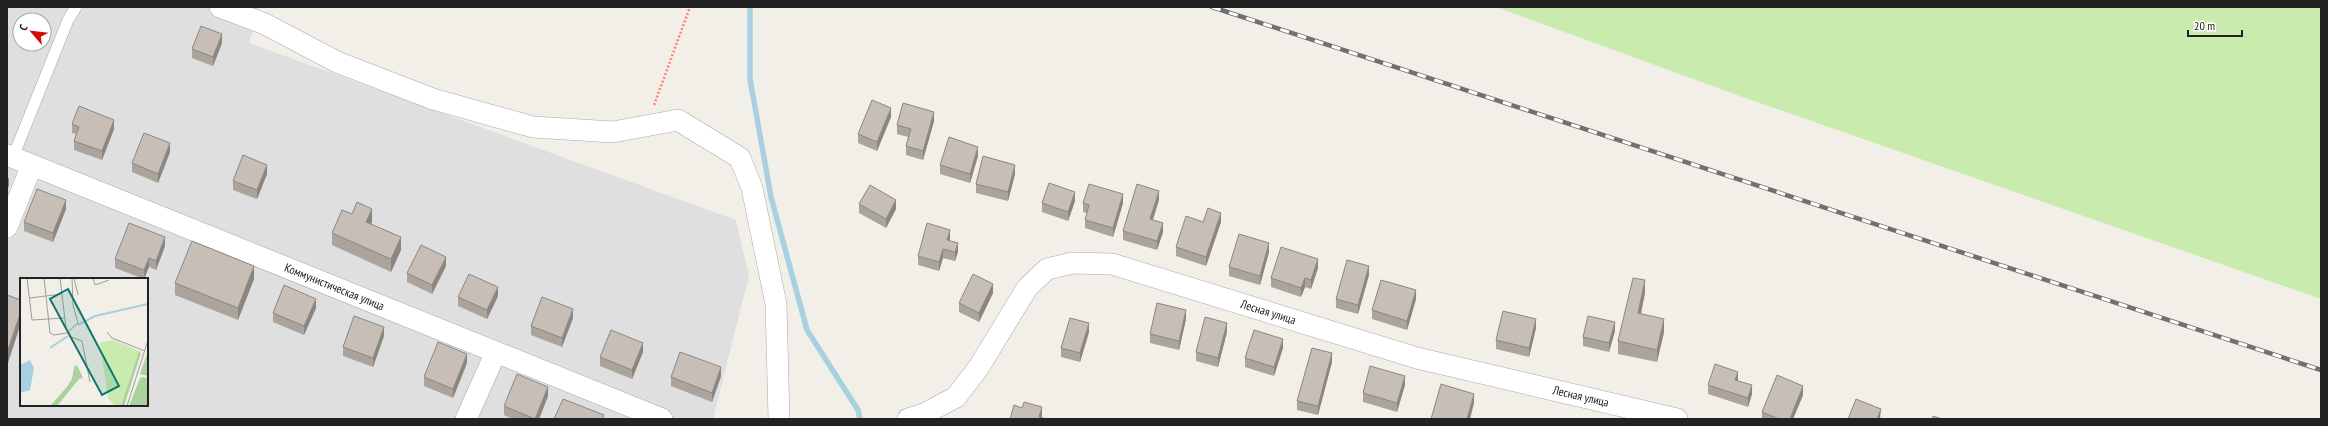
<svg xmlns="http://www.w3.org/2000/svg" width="2328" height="426" font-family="'PT Sans Narrow',sans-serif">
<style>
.residential{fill:#e0dfdf;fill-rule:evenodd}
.grass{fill:#c9ecae}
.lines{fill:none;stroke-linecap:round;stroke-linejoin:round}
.stream{stroke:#a8d0e0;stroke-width:5.5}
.lane-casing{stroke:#a9a9a9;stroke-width:12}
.street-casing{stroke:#a9a9a9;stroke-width:22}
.path{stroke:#fc856f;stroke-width:2.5;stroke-dasharray:2 2;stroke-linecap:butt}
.lane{stroke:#fff;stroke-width:11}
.street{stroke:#fff;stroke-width:21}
.rail-casing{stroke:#707070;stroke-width:4.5}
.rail{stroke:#fff;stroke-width:3;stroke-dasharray:9;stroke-linecap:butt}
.wall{fill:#aba49d}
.shaded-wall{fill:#8b8680}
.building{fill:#c7bfb7;stroke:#8b8680}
.labels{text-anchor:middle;stroke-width:3;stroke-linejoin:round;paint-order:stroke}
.street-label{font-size:12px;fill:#222;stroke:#fff}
.inset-river{fill:none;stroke:#a8d0e0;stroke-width:2}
.inset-road{fill:none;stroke:#9f9d99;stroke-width:1}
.view{fill:#0f766e;fill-opacity:0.15;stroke:#0f766e;stroke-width:2}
.inset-edge{fill:none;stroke:#222;stroke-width:2}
</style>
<rect width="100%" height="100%" fill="#f2efe8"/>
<path class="residential" d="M7,7H260L249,43L736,220L749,276L713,419H7ZM20,20H44V44H20ZM21,279H147V405H21Z"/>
<path class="grass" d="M1496,7H2321V299L1737,95Z"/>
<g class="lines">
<path class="stream" d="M750,7V79L771,197L807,330L858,410L860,419"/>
<defs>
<path id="lane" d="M13,157L68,20L76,7"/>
<g id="street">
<path d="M220,7L265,24L337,62L433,99L533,127L613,132L678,120L740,158L752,188L776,304L779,419"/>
<path id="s1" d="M7,155L662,419"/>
<path d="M7,227L32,165"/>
<path d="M466,419L496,352"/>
<path id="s2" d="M908,419L924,414L956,397L979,367L1027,288L1047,269L1072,263L1112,264L1417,358L1677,419"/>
</g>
</defs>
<use href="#lane" class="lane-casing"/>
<use href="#street" class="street-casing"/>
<path class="path" d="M654,105L690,7"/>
<use href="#lane" class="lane"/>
<use href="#street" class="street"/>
<defs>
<path id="rail" d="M1212,7L2321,370"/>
</defs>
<use href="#rail" class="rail-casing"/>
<use href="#rail" class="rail"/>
</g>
<g class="wall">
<path d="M222,43L213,66L192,58V49Z"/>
<path d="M891,117L877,151L858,143V134Z"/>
<path d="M934,121L923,160L906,155V146L908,137L897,134V125Z"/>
<path d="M72,124L114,129L102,160L74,150V141L76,134L72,133Z"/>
<path d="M170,152L158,183L132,172V163Z"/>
<path d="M978,156L970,183L940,174V165Z"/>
<path d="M267,174L257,199L233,190V181Z"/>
<path d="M1015,174L1008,201L976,193V184Z"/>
<path d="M1159,200L1153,220L1163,232L1157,250L1123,240V231Z"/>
<path d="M1075,201L1068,221L1042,212V203Z"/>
<path d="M1083,203H1123L1113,237L1085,228V220L1087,213L1083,212Z"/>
<path d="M859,204L896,209L886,228L859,213Z"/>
<path d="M66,209L53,242L24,231V222Z"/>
<path d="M352,214L372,222L371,224L401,250L391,272L332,245V233Z"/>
<path d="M1203,222H1221L1206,266L1176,256V247Z"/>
<path d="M950,239L949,241L958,252L955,261L943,258L939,271L918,265V256Z"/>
<path d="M165,246L156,270L149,267L144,279L115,268V259Z"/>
<path d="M1269,252L1260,285L1229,276V267Z"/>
<path d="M446,266L432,294L407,282V273Z"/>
<path d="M1318,268L1311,289L1305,287L1301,297L1271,287V278Z"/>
<path d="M1369,275L1358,314L1336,308V299Z"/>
<path d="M254,279L238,320L175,295V283Z"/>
<path d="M993,293L979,322L959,312V303Z"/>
<path d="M1645,293L1641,314L1664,332L1657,362L1618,354V341Z"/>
<path d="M498,296L487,319L458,306V297Z"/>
<path d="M1416,299L1407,330L1372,319V310Z"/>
<path d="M316,308L304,335L273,322V313Z"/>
<path d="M573,318L562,347L531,335V326Z"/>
<path d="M1186,319L1179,350L1150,343V334Z"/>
<path d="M1536,328L1529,357L1496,349V340Z"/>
<path d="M1615,331L1609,352L1583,346V337Z"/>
<path d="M1089,332L1080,362L1061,357V348Z"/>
<path d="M1227,332L1218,367L1196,361V352Z"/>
<path d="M384,336L373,367L343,356V347Z"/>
<path d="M1283,348L1274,376L1245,367V358Z"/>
<path d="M643,352L632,379L600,366V357Z"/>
<path d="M1332,362L1318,415L1297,410V401Z"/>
<path d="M467,363L453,398L424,386V377Z"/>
<path d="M721,376L712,402L671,386V377Z"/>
<path d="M1738,381L1752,394L1748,407L1708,394V385Z"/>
<path d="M1405,385L1397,412L1363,402V393Z"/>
<path d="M1803,395L1793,419H1762V412Z"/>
<path d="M548,396L539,419H513L504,415V406Z"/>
</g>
<g class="shaded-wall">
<path d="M222,34V43L213,66V57Z"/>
<path d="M891,108V117L877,151V142Z"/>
<path d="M934,112V121L923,160V151Z"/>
<path d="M114,120V129L102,160V151Z"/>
<path d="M170,143V152L158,183V174Z"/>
<path d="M978,147V156L970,183V174Z"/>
<path d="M267,165V174L257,199V190Z"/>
<path d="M1015,165V174L1008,201V192Z"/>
<path d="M9,177V186L7,190V181Z"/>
<path d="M1159,191V200L1150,228V219Z"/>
<path d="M1075,192V201L1068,221V212Z"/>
<path d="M1123,194V203L1113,237V228Z"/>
<path d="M66,200V209L53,242V233Z"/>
<path d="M896,200V209L886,228V219Z"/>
<path d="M372,209V222L366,234V222Z"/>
<path d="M1221,213V222L1206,266V257Z"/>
<path d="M1163,223V232L1157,250V241Z"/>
<path d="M950,230V239L947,249V240Z"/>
<path d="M165,237V246L156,270V261Z"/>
<path d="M401,237V250L391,272V259Z"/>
<path d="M958,243V252L955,261V252Z"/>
<path d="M1269,243V252L1260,285V276Z"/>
<path d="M943,249V258L939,271V262Z"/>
<path d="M446,257V266L432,294V285Z"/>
<path d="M149,258V267L144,279V270Z"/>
<path d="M1318,259V268L1311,289V280Z"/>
<path d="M254,266V279L238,320V308Z"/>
<path d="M1369,266V275L1358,314V305Z"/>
<path d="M1305,278V287L1301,297V288Z"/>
<path d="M1645,280V293L1638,326V313Z"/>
<path d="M993,284V293L979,322V313Z"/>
<path d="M498,287V296L487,319V310Z"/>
<path d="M1416,290V299L1407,330V321Z"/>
<path d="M316,299V308L304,335V326Z"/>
<path d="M573,309V318L562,347V338Z"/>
<path d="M1186,310V319L1179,350V341Z"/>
<path d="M21,311V323L7,366V353Z"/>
<path d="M1536,319V328L1529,357V348Z"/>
<path d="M1664,319V332L1657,362V350Z"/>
<path d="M1615,322V331L1609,352V343Z"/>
<path d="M1089,323V332L1080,362V353Z"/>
<path d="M1227,323V332L1218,367V358Z"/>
<path d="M384,327V336L373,367V358Z"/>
<path d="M1283,339V348L1274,376V367Z"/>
<path d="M643,343V352L632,379V370Z"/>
<path d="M1332,353V362L1318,415V406Z"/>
<path d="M467,354V363L453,398V389Z"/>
<path d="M721,367V376L712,402V393Z"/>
<path d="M1738,372V381L1735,380Z"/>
<path d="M1405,376V385L1397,412V403Z"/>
<path d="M1752,385V394L1748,407V398Z"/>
<path d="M1803,386V395L1793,419H1790Z"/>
<path d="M548,387V396L539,419H535Z"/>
<path d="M1474,394V403L1470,419H1467Z"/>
<path d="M1042,407V416L1041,419L1039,417Z"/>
<path d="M1881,409L1880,419H1877Z"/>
</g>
<g class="building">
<path d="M201,26L222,34L213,57L192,49Z"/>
<path d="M872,100L891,108L877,142L858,134Z"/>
<path d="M903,103L934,112L923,151L906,146L911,129L897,125Z"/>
<path d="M79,106L114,120L102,151L74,141L79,127L72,124Z"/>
<path d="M144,133L170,143L158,174L132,163Z"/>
<path d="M949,137L978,147L970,174L940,165Z"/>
<path d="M243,155L267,165L257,190L233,181Z"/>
<path d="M983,156L1015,165L1008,192L976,184Z"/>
<path d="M1049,183L1075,192L1068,212L1042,203Z"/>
<path d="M1089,184L1123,194L1113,228L1085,220L1089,205L1083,203Z"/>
<path d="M1137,184L1159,191L1150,219L1163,223L1157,241L1123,231Z"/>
<path d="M870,185L896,200L886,219L859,204Z"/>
<path d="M37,189L66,200L53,233L24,222Z"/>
<path d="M357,202L372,209L366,222L401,237L391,259L332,233L342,210L352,214Z"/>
<path d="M1208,208L1221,213L1206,257L1176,247L1186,216L1203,222Z"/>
<path d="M129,223L165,237L156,261L149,258L144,270L115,259Z"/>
<path d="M927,223L950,230L947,240L958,243L955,252L943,249L939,262L918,256Z"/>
<path d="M1239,234L1269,243L1260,276L1229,267Z"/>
<path d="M192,241L254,266L238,308L175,283Z"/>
<path d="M421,245L446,257L432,285L407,273Z"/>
<path d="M1281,247L1318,259L1311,280L1305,278L1301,288L1271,278Z"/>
<path d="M1347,260L1369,266L1358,305L1336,299Z"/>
<path d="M469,274L498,287L487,310L458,297Z"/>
<path d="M973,274L993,284L979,313L959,303Z"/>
<path d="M1633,278L1645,280L1638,313L1664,319L1657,350L1618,341Z"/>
<path d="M1381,280L1416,290L1407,321L1372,310Z"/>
<path d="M284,285L316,299L304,326L273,313Z"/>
<path d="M7,295L21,300V311L7,353Z"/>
<path d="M542,297L573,309L562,338L531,326Z"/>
<path d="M1157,303L1186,310L1179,341L1150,334Z"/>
<path d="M1503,311L1536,319L1529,348L1496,340Z"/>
<path d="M354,316L384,327L373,358L343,347Z"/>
<path d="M1588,316L1615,322L1609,343L1583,337Z"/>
<path d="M1205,317L1227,323L1218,358L1196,352Z"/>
<path d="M1070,318L1089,323L1080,353L1061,348Z"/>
<path d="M611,330L643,343L632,370L600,357Z"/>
<path d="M1254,330L1283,339L1274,367L1245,358Z"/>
<path d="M438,342L467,354L453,389L424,377Z"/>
<path d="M1312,348L1332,353L1318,406L1297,401Z"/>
<path d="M680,352L721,367L712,393L671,377Z"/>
<path d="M1715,364L1738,372L1735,380L1752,385L1748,398L1708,385Z"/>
<path d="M1370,366L1405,376L1397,403L1363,393Z"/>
<path d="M517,374L548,387L535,419L504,406Z"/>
<path d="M1777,375L1803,386L1790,419H1779L1762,412Z"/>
<path d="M1441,384L1474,394L1467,419H1431Z"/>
<path d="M563,399L604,415L602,419H554Z"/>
<path d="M1856,399L1881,409L1877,419H1848Z"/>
<path d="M1024,402L1042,407L1039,417L1047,419H1010L1014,405L1022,408Z"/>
<path d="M1933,416L1942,419H1932Z"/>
</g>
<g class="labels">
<g class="street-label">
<text dy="4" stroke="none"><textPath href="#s1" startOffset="353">Коммунистическая улица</textPath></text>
<text dy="4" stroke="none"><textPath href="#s2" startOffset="440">Лесная улица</textPath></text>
<text dy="4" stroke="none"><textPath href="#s2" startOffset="764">Лесная улица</textPath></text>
</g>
</g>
<g transform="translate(20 278)">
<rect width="128" height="128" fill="#f2efe8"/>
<path d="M94,62L119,73L101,128H95L88,120L80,64Z" fill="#c9ecae"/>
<path d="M119,73L121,75L104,128H101ZM128,73V98L120,96ZM57,87L63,100L59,101L37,128H30L46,110L52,101L54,89ZM123,99L128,100V128H109L120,100Z" fill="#a9d29c"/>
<path d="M10,82L14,90L10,112L0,115V87Z" fill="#a8d0e0"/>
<path class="inset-river" d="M58,47L75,38L128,26M30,70L48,58"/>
<path class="inset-road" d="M7,0L12,42L44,40M24,0L30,55L34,57L47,55L58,45L53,27L52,0M40,0L46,50L51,59L62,63L70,104M54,0L58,17M73,0L75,7L89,2M10,20L42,16M87,54L92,60L125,73M107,128L128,62"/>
<path class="view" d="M48,11L99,108L82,117L30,21Z"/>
<rect width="128" height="128" class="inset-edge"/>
</g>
<rect width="2328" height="426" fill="none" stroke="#222222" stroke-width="16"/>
<g transform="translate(32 32) rotate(298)"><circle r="19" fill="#ffffff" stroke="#a7a7a7"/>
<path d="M0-3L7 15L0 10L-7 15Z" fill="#d30b00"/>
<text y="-6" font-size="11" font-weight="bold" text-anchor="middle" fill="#222222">С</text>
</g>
<path d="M2188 30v6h54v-6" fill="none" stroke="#222222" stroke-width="2"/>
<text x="2194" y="30" font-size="12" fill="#222222" stroke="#ffffff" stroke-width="3" paint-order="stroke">20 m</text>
</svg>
